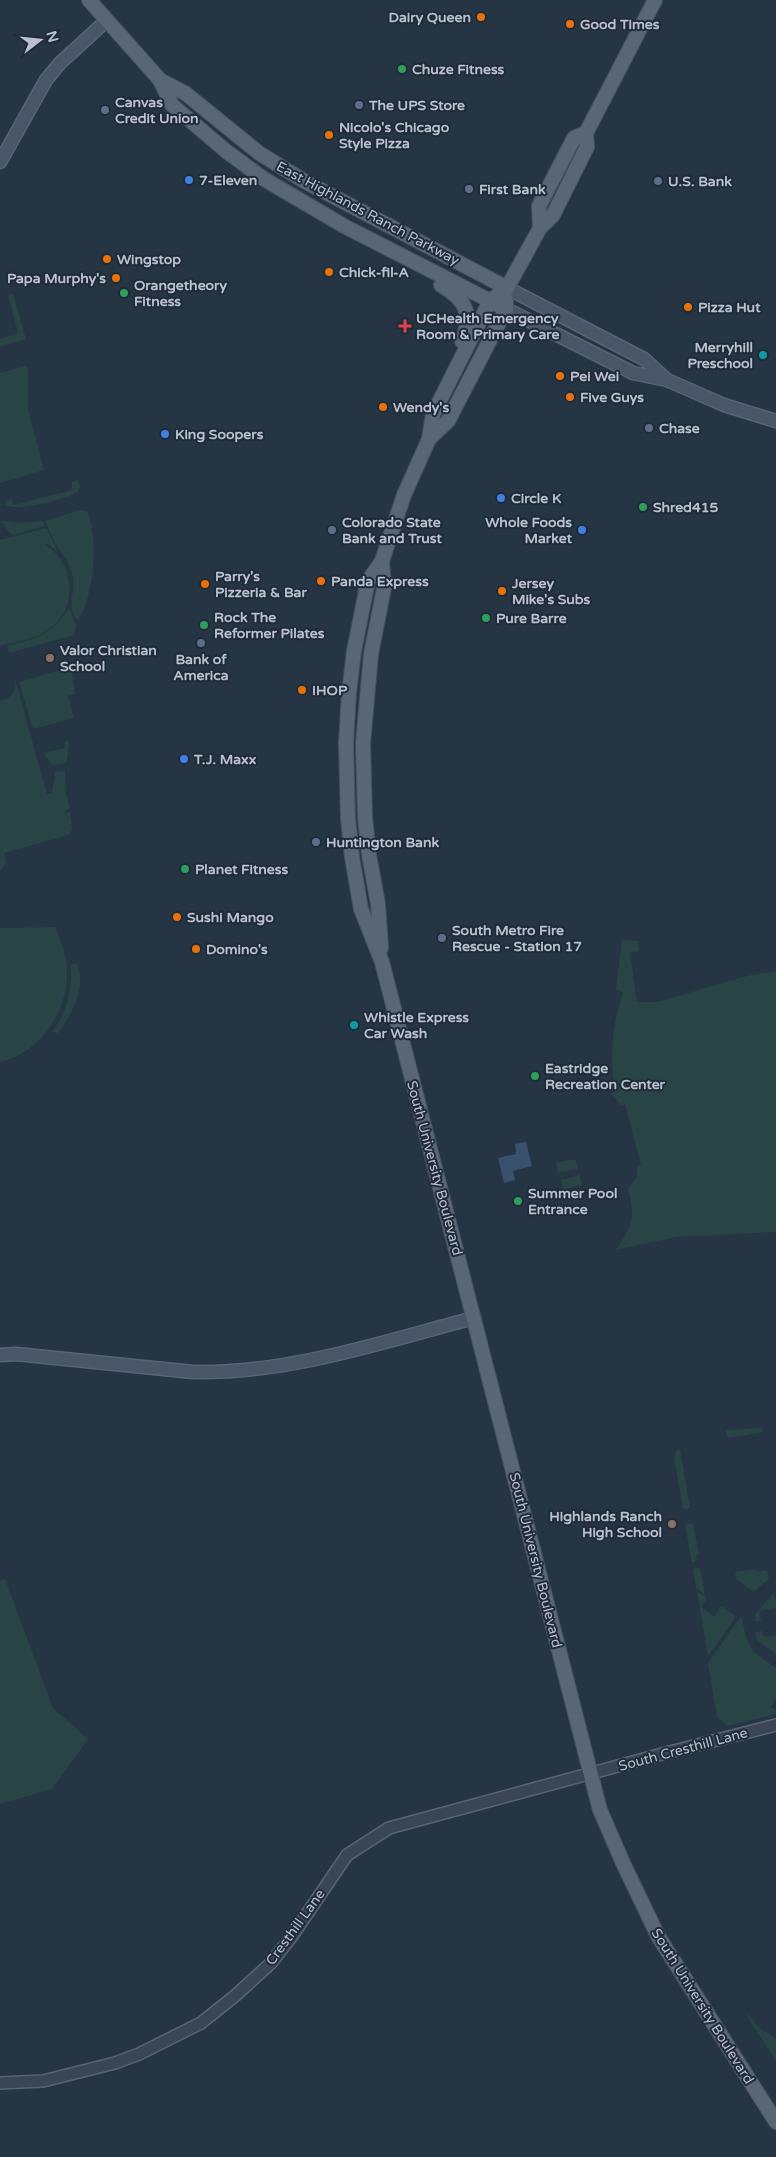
<svg xmlns="http://www.w3.org/2000/svg" width="776" height="2157" font-family="'Varela Round',sans-serif">
<style>
.green{fill:#284445}
.water{fill:#39516c}
.lines{fill:none;stroke-linecap:round;stroke-linejoin:round}
.tertiary-casing{stroke:#596471;stroke-width:14}
.secondary-casing{stroke:#596471;stroke-width:15}
.primary-casing{stroke:#475260;stroke-width:16}
.tertiary{stroke:#3b4654;stroke-width:11}
.secondary{stroke:#495667;stroke-width:12}
.primary{stroke:#596674;stroke-width:14}
.food-dot{fill:#e8710a;stroke:#1f2b39;stroke-width:2}
.leisure-dot{fill:#2e9e5b;stroke:#1f2b39;stroke-width:2}
.service-dot{fill:#5c6f8a;stroke:#1f2b39;stroke-width:2}
.shop-dot{fill:#3f7fe0;stroke:#1f2b39;stroke-width:2}
.health-dot{fill:#e0444e;stroke:#1f2b39;stroke-width:2}
.culture-dot{fill:#0f9aa8;stroke:#1f2b39;stroke-width:2}
.education-dot{fill:#8d6e63;stroke:#1f2b39;stroke-width:2}
.labels{text-anchor:middle;stroke-width:4;stroke-linejoin:round;paint-order:stroke}
.poi-label{font-size:14px;font-weight:bold;fill:#b8c1cd;stroke:#1f2b39;text-anchor:start}
.street-label{font-size:14px;fill:#b8c1cd;stroke:#1f2b39}
</style>
<rect width="100%" height="100%" fill="#263544"/>
<g class="green">
<path d="M13,294L26,339L0,347V339L18,333L8,295Z"/>
<path d="M25,366L28,368V410L44,470L0,483V373Z"/>
<path d="M77,480L80,486C79,489 79,491 77,492C67,499 19,512 5,505L6,501L11,499L14,505L72,490V482Z"/>
<path d="M81,510L87,511C99,536 94,598 78,620C66,611 75,592 73,578C71,564 63,555 55,543C51,536 49,528 45,521Z"/>
<path d="M2,521L20,523L43,521L45,526L13,535L8,531Z"/>
<path d="M46,528L57,549L56,550L46,543V545C74,564 79,606 51,628C37,639 17,641 0,646V540Z"/>
<path d="M69,608L76,625L74,635L9,653L7,646C37,638 52,635 69,608Z"/>
<path d="M68,668L72,674L75,694L68,696L74,718L33,729L19,682Z"/>
<path d="M15,679L47,794L44,795L52,793L55,773L65,770L66,794L70,808L65,811L66,813L70,812L73,835L70,828L71,834L4,853L6,863L0,871V701C12,698 17,691 15,679Z"/>
<path d="M68,740L69,744L66,763L53,765L43,753L65,748L64,743Z"/>
<path d="M55,927C61,940 66,954 67,968C69,1010 42,1052 0,1062V928Z"/>
<path d="M622,940L638,941L639,951L630,953L637,1002H657L747,976L776,971V1232L676,1237L616,1250C634,1221 635,1221 628,1188L637,1177V1167L641,1165L625,1104L622,1106L611,1093L615,1092C609,1058 612,1025 623,992L616,989Z"/>
<path d="M77,963C87,987 72,1014 58,1033L52,1032C68,1012 72,988 71,964Z"/>
<path d="M575,1159L578,1169L558,1173L556,1163Z"/>
<path d="M580,1175L582,1185L563,1190L561,1180Z"/>
<path d="M762,1428L763,1432L728,1438L726,1430Z"/>
<path d="M680,1449L690,1508L683,1509L674,1458L676,1451Z"/>
<path d="M693,1523L699,1554L696,1555L697,1561L692,1563L685,1525Z"/>
<path d="M700,1568L705,1595L696,1588L693,1569Z"/>
<path d="M756,1569L757,1572L767,1570L769,1579L755,1590H751L736,1579L735,1572Z"/>
<path d="M5,1579L53,1708L88,1739L52,1789L0,1804V1581Z"/>
<path d="M697,1591L707,1598L701,1607L714,1617L721,1606L735,1615L734,1620L708,1656Z"/>
<path d="M773,1593L776,1600V1608L759,1611L761,1621H756L755,1615Z"/>
<path d="M741,1616C750,1651 745,1646 776,1668V1699L771,1707L776,1710V1714L728,1726L717,1717L708,1663Z"/>
<path d="M762,1631L764,1637L776,1635V1654L757,1640L756,1632Z"/>
<path d="M744,2011L762,2030L776,2038V2061Z"/>
</g>
<path class="water" d="M526,1142L532,1166L513,1171L515,1180L504,1183L498,1158L516,1154L515,1144Z"/>
<g class="lines">
<defs>
<path id="tertiary" d="M0,2083L43,2081L115,2063L139,2054L201,2023L236,1995L271,1963L292,1936L347,1855L389,1828L666,1753L776,1725"/>
<g id="secondary">
<path d="M0,162L46,80L60,63L106,21"/>
<path d="M507,288L644,359L667,380"/>
<path d="M506,309L633,373L667,380L724,405L776,421"/>
<path d="M0,1355L16,1354L193,1372C289,1374 382,1342 474,1318"/>
</g>
<g id="primary">
<path d="M89,0L160,80L172,105L226,151L264,179L344,226L506,309"/>
<path d="M655,0L586,133L587,147L553,215L540,228L507,288L490,301L433,414L429,439L404,495L382,561L368,581L354,651L349,693L346,743L348,818L352,857L361,909L382,962L600,1810L623,1863L658,1936L776,2122"/>
<path d="M160,80L185,93L259,153L304,181L507,288"/>
<path d="M540,228L539,206L574,138L586,133"/>
<path d="M441,285C465,299 474,314 462,341"/>
<path d="M429,439L448,421L506,309V299"/>
<path d="M381,948L378,904L369,855L365,817L363,743L371,654L384,588L382,561"/>
</g>
</defs>
<use href="#tertiary" class="tertiary-casing"/>
<use href="#secondary" class="secondary-casing"/>
<use href="#primary" class="primary-casing"/>
<use href="#tertiary" class="tertiary"/>
<use href="#secondary" class="secondary"/>
<use href="#primary" class="primary"/>
</g>
<g class="food-dot">
<circle cx="481" cy="17" r="5"/>
<circle cx="570" cy="24" r="5"/>
<circle cx="329" cy="135" r="5"/>
<circle cx="107" cy="259" r="5"/>
<circle cx="329" cy="272" r="5"/>
<circle cx="116" cy="278" r="5"/>
<circle cx="688" cy="307" r="5"/>
<circle cx="560" cy="376" r="5"/>
<circle cx="570" cy="397" r="5"/>
<circle cx="383" cy="407" r="5"/>
<circle cx="321" cy="581" r="5"/>
<circle cx="205" cy="584" r="5"/>
<circle cx="502" cy="591" r="5"/>
<circle cx="302" cy="690" r="5"/>
<circle cx="177" cy="917" r="5"/>
<circle cx="196" cy="949" r="5"/>
</g>
<g class="leisure-dot">
<circle cx="402" cy="69" r="5"/>
<circle cx="124" cy="293" r="5"/>
<circle cx="643" cy="507" r="5"/>
<circle cx="486" cy="618" r="5"/>
<circle cx="204" cy="625" r="5"/>
<circle cx="185" cy="869" r="5"/>
<circle cx="535" cy="1076" r="5"/>
<circle cx="518" cy="1201" r="5"/>
</g>
<g class="service-dot">
<circle cx="359" cy="105" r="5"/>
<circle cx="105" cy="110" r="5"/>
<circle cx="658" cy="181" r="5"/>
<circle cx="469" cy="189" r="5"/>
<circle cx="649" cy="428" r="5"/>
<circle cx="332" cy="530" r="5"/>
<circle cx="201" cy="643" r="5"/>
<circle cx="316" cy="842" r="5"/>
<circle cx="442" cy="938" r="5"/>
</g>
<g class="shop-dot">
<circle cx="189" cy="180" r="5"/>
<circle cx="165" cy="434" r="5"/>
<circle cx="501" cy="498" r="5"/>
<circle cx="582" cy="530" r="5"/>
<circle cx="184" cy="759" r="5"/>
</g>
<path class="health-dot" d="M402.5 318.5h5v5h5v5h-5v5h-5v-5h-5v-5h5z"/>
<g class="culture-dot">
<circle cx="763" cy="355" r="5"/>
<circle cx="354" cy="1025" r="5"/>
</g>
<g class="education-dot">
<circle cx="50" cy="658" r="5"/>
<circle cx="672" cy="1524" r="5"/>
</g>
<g class="labels">
<g class="poi-label">
<text x="471" y="22" text-anchor="end">Dairy Queen</text>
<text x="580" y="29">Good Times</text>
<text x="412" y="74">Chuze Fitness</text>
<text x="115" y="107">Canvas<tspan x="115" dy="16">Credit Union</tspan></text>
<text x="369" y="110">The UPS Store</text>
<text x="339" y="132">Nicolo's Chicago<tspan x="339" dy="16">Style Pizza</tspan></text>
<text x="199" y="185">7-Eleven</text>
<text x="668" y="186">U.S. Bank</text>
<text x="479" y="194">First Bank</text>
<text x="117" y="264">Wingstop</text>
<text x="339" y="277">Chick-fil-A</text>
<text x="106" y="283" text-anchor="end">Papa Murphy's</text>
<text x="134" y="290">Orangetheory<tspan x="134" dy="16">Fitness</tspan></text>
<text x="698" y="312">Pizza Hut</text>
<text x="416" y="323">UCHealth Emergency<tspan x="416" dy="16">Room &amp; Primary Care</tspan></text>
<text x="753" y="352" text-anchor="end">Merryhill<tspan x="753" dy="16">Preschool</tspan></text>
<text x="570" y="381">Pei Wei</text>
<text x="580" y="402">Five Guys</text>
<text x="393" y="412">Wendy's</text>
<text x="659" y="433">Chase</text>
<text x="175" y="439">King Soopers</text>
<text x="511" y="503">Circle K</text>
<text x="653" y="512">Shred415</text>
<text x="342" y="527">Colorado State<tspan x="342" dy="16">Bank and Trust</tspan></text>
<text x="572" y="527" text-anchor="end">Whole Foods<tspan x="572" dy="16">Market</tspan></text>
<text x="215" y="581">Parry's<tspan x="215" dy="16">Pizzeria &amp; Bar</tspan></text>
<text x="331" y="586">Panda Express</text>
<text x="512" y="588">Jersey<tspan x="512" dy="16">Mike's Subs</tspan></text>
<text x="214" y="622">Rock The<tspan x="214" dy="16">Reformer Pilates</tspan></text>
<text x="496" y="623">Pure Barre</text>
<text x="60" y="655">Valor Christian<tspan x="60" dy="16">School</tspan></text>
<text x="201" y="664" text-anchor="middle">Bank of<tspan x="201" dy="16">America</tspan></text>
<text x="312" y="695">IHOP</text>
<text x="194" y="764">T.J. Maxx</text>
<text x="326" y="847">Huntington Bank</text>
<text x="195" y="874">Planet Fitness</text>
<text x="187" y="922">Sushi Mango</text>
<text x="452" y="935">South Metro Fire<tspan x="452" dy="16">Rescue - Station 17</tspan></text>
<text x="206" y="954">Domino's</text>
<text x="364" y="1022">Whistle Express<tspan x="364" dy="16">Car Wash</tspan></text>
<text x="545" y="1073">Eastridge<tspan x="545" dy="16">Recreation Center</tspan></text>
<text x="528" y="1198">Summer Pool<tspan x="528" dy="16">Entrance</tspan></text>
<text x="662" y="1521" text-anchor="end">Highlands Ranch<tspan x="662" dy="16">High School</tspan></text>
</g>
<g class="street-label">
<text transform="translate(368 213) rotate(28)" y="5">East Highlands Ranch Parkway</text>
<text transform="translate(435 1168) rotate(75)" y="5">South University Boulevard</text>
<text transform="translate(536 1560) rotate(76)" y="5">South University Boulevard</text>
<text transform="translate(683 1749) rotate(-15)" y="5">South Cresthill Lane</text>
<text transform="translate(295 1927) rotate(-54)" y="5">Cresthill Lane</text>
<text transform="translate(703 2006) rotate(58)" y="5">South University Boulevard</text>
</g>
</g>
<g transform="translate(40 40) rotate(74)" stroke="#1f2b39" stroke-width="4" paint-order="stroke">
<path d="M0-4L9 19L0 12L-9 19Z" fill="#b8c1cd"/>
<text y="-8" font-size="14" font-weight="bold" text-anchor="middle" fill="#b8c1cd">N</text>
</g>
</svg>
